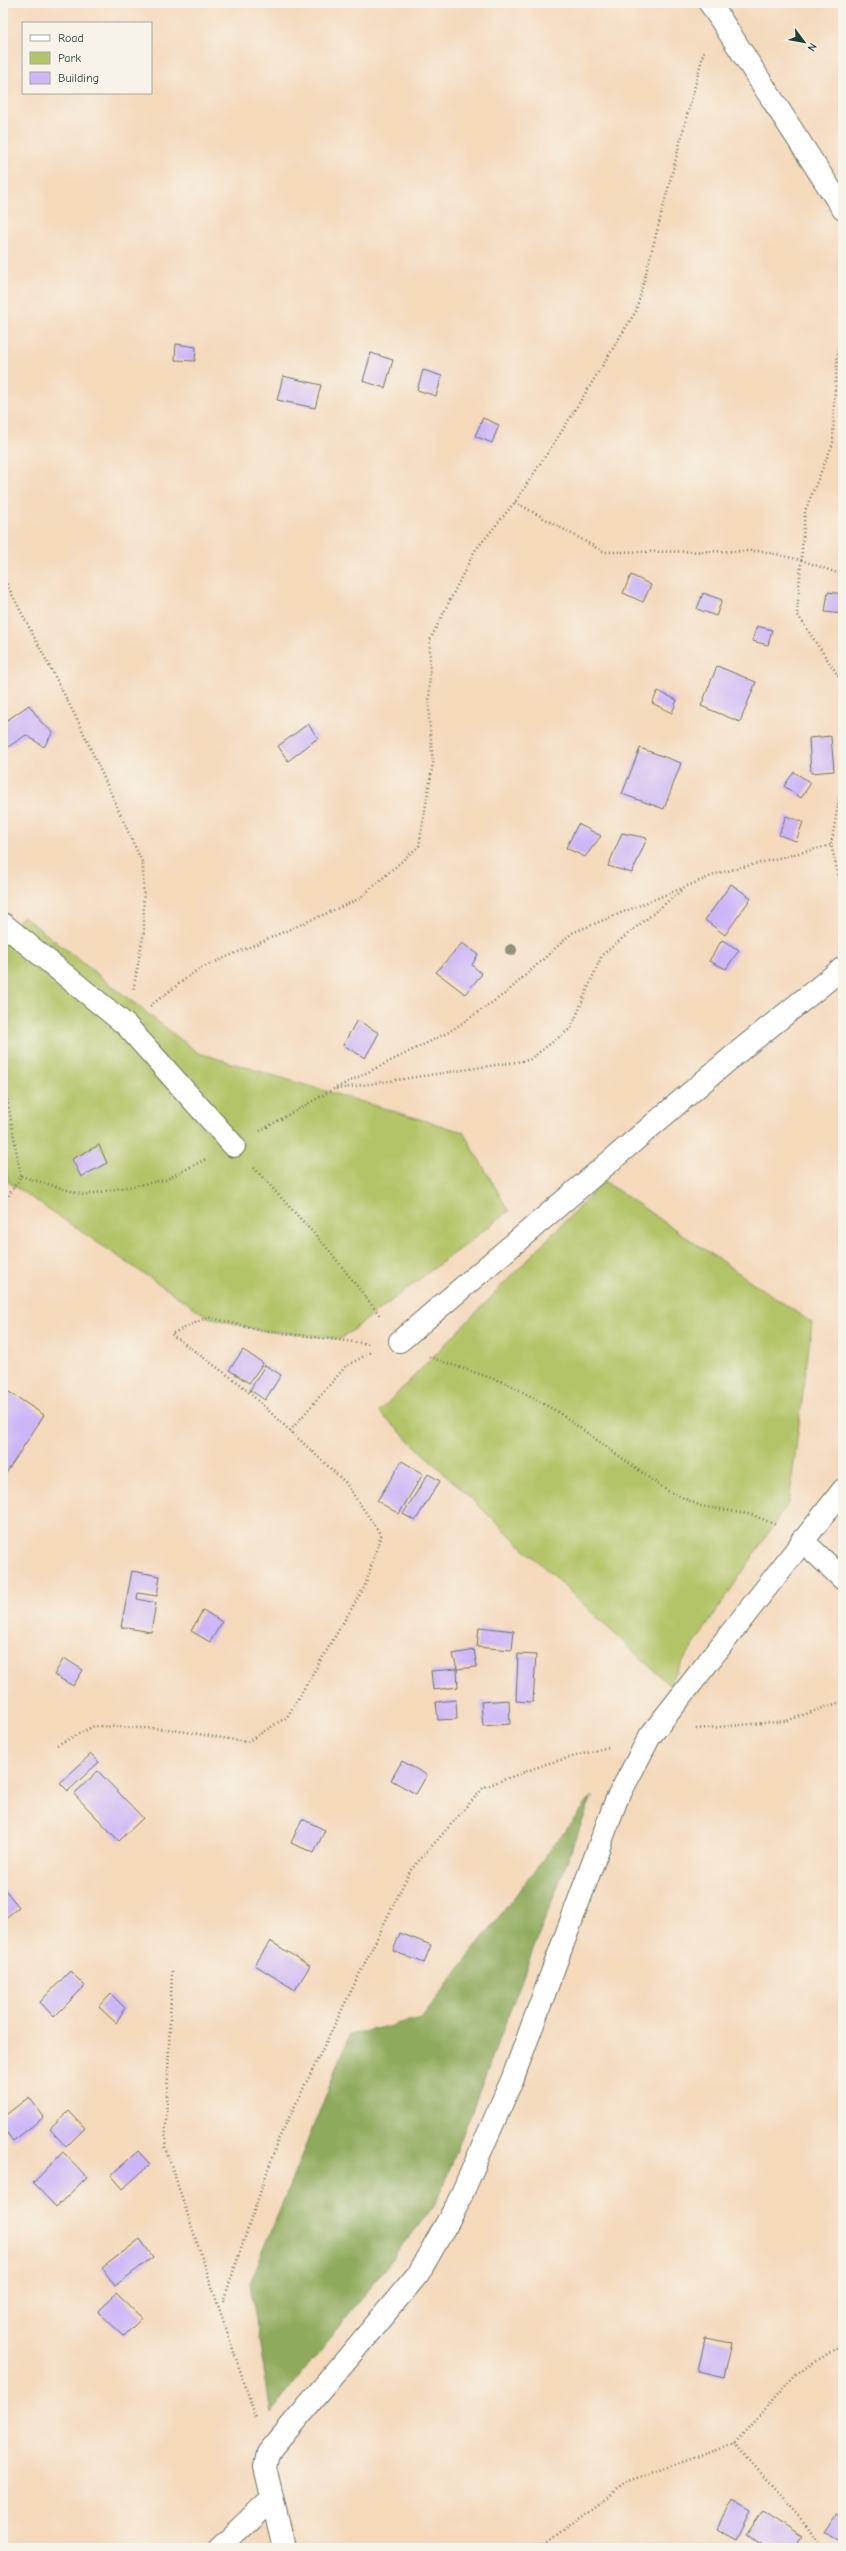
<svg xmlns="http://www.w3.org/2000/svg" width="846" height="2551" font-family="'Comic Neue',sans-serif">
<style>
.green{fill:#b3c467;stroke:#69804e}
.forest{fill:#8eaa5c;stroke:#567448}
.building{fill:#cdb6f7}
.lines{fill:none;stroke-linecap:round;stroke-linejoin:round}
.minor-casing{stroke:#6a7463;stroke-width:24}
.tertiary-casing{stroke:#6a7463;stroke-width:24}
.path{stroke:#6a7463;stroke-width:2.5;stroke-dasharray:1 3;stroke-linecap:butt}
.minor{stroke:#fff;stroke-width:22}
.tertiary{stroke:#fff;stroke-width:22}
.tree{fill:#8f9276}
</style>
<rect width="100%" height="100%" fill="#f7f3e8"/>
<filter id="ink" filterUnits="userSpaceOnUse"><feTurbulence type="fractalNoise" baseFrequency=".025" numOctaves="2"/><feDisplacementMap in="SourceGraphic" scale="8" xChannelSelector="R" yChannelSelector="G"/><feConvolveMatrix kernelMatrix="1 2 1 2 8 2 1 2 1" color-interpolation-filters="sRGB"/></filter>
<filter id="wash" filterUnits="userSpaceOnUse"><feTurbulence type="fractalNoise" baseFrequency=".012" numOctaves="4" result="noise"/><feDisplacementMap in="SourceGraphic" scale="16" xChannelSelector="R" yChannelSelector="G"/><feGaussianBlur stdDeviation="0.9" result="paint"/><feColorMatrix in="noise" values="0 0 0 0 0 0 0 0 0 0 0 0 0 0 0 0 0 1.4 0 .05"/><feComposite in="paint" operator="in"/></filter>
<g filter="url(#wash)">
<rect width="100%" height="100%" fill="#f4d9bb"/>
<g class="green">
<path d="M23,916L198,1053L463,1132L509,1211L341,1339L259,1330L208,1317L8,1182L3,1153V941Z"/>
<path d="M604,1181L812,1323L789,1502L668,1684L379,1412Z"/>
</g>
<path class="forest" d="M592,1796L437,2202L271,2413L250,2284L350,2035L421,2018Z"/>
<g id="blocks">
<g class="building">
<path d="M176,344L196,347L195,361L175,360Z"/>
<path d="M371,353L393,360L385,388L363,381Z"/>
<path d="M423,370L442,376L436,396L417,390Z"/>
<path d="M283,376L321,385L315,408L277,400Z"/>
<path d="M483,418L499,425L492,443L475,436Z"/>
<path d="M631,575L651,585L643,602L623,593Z"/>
<path d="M828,592L843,594V614L825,612Z"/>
<path d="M703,593L722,600L716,616L697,609Z"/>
<path d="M757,626L772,630L768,645L752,641Z"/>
<path d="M717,666L756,682L740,722L701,706Z"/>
<path d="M658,691L677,700L672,713L652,703Z"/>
<path d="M29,705L42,723L53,732L44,747L26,735L8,747L3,739V723Z"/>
<path d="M308,724L318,738L288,761L278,746Z"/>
<path d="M831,736L834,771L811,773L809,738Z"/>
<path d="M640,748L681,763L664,809L622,794Z"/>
<path d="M794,772L811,783L801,798L784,786Z"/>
<path d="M786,816L803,822L796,841L779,835Z"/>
<path d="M578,824L601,836L585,857L566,848Z"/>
<path d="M622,833L647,838L632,873L608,866Z"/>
<path d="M731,884L751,898L725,935L705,920Z"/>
<path d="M722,940L739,950L726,969L709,961Z"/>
<path d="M462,943L478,954L472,965L482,974L465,994L436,972Z"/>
<path d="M357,1020L379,1033L365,1058L343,1045Z"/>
<path d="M99,1145L107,1163L81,1177L72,1159Z"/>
<path d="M243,1350L263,1363L249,1383L229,1370Z"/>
<path d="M265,1365L281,1375L265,1400L250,1390Z"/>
<path d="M3,1388L44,1415L3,1478Z"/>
<path d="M402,1461L423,1474L399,1514L377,1501Z"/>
<path d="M428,1474L440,1481L415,1521L403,1514Z"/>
<path d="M132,1571L160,1576L157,1596L138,1593L137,1599L156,1603L151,1632L121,1627Z"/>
<path d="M203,1610L222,1622L210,1642L191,1631Z"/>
<path d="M479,1627L514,1631L512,1650L477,1647Z"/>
<path d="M474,1650L477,1667L457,1669L453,1654Z"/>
<path d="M518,1654L536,1655L533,1702L516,1701Z"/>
<path d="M64,1658L83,1670L73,1686L54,1675Z"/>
<path d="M457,1669L458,1687L433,1690L431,1671Z"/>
<path d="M456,1700L457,1719L438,1720L436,1702Z"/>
<path d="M509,1700L510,1724L483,1726L481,1702Z"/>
<path d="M91,1754L99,1762L68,1791L60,1783Z"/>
<path d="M402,1761L427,1775L416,1794L391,1780Z"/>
<path d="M98,1771L143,1818L119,1841L74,1794Z"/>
<path d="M302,1819L325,1830L314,1853L291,1843Z"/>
<path d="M5,1890L19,1907L3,1920V1892Z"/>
<path d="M400,1933L431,1945L424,1963L393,1951Z"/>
<path d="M270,1941L310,1966L295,1990L255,1965Z"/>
<path d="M70,1971L85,1986L54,2017L40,2002Z"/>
<path d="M111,1994L125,2008L116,2023L99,2007Z"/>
<path d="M29,2097L44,2117L13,2141L3,2128V2117Z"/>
<path d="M69,2111L85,2128L66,2147L50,2129Z"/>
<path d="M138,2151L150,2164L123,2189L111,2175Z"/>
<path d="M63,2152L87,2177L56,2207L33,2183Z"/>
<path d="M140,2239L153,2257L115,2286L102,2268Z"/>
<path d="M116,2293L142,2318L124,2336L98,2312Z"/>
<path d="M705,2338L732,2343L724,2378L698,2372Z"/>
<path d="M732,2500L751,2511L737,2539L717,2528Z"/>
<path d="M763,2510L803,2536L795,2548H767L746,2534Z"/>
<path d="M836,2514L843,2518V2542L825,2531Z"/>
</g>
</g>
</g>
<g filter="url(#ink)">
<use href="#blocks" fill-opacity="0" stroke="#6a7463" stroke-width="1"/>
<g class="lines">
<defs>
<g id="minor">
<path d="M3,924L126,1025L234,1146"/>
<path d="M400,1341L738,1052L843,968"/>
<path d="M802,1540L843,1579"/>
<path d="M219,2548L271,2499"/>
<path d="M284,2548L265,2467L268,2453L418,2274L456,2207L512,2080L616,1801L650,1736L843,1490"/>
</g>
<path id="tertiary" d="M710,3L843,209"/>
</defs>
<use href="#minor" class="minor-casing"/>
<use href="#tertiary" class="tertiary-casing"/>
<g class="path">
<path d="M843,286L834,402L833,443L805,511L797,614L843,683"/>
<path d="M515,502L604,552L762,551L801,560L843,575"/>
<path d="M3,577L79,723L143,864L144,931L133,991"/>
<path d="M843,776L831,845L843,893"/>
<path d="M150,1006L197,970L359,899L419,846L433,763L429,719L430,640L474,552L515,502L562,431L636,311L704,51"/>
<path d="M3,1076L21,1176L3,1204"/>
<path d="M336,1089L529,1060L571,1028L602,955L682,890"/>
<path d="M260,1131L332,1090L449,1032L506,993L572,933L719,873L831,845"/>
<path d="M254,1168L328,1249L381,1317"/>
<path d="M21,1176L84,1195L165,1180L206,1159"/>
<path d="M429,1357L509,1384L558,1412L666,1490L701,1506L753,1515L776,1525"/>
<path d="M290,1431L345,1367L371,1352"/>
<path d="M696,1729L786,1721L843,1701"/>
<path d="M57,1745L94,1726L168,1729L247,1742L287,1717L365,1586L381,1535L345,1482L240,1384L171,1334L208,1317L259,1330L369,1344"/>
<path d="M172,1971L165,2147L256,2418"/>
<path d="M223,2302L278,2140L410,1871L484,1787L546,1764L609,1747"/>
<path d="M734,2444L808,2527L822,2548"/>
<path d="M540,2548L628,2481L734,2444L796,2374L843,2344"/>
</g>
<use href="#minor" class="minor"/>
<use href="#tertiary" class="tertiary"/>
</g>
<circle class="tree" cx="511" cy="950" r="6"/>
</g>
<rect width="846" height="2551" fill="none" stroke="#f7f3e8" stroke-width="16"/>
<rect x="22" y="22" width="130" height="72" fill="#f7f3e8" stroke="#a1aaa0"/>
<rect x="30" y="35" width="20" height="6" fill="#ffffff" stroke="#a1aaa0"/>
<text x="58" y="42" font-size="12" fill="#1f3d34">Road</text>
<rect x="30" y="52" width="20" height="12" fill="#b3c467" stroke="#a1aaa0"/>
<text x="58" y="62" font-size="12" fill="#1f3d34">Park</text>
<rect x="30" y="72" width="20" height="12" fill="#cdb6f7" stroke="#a1aaa0"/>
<text x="58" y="82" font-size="12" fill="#1f3d34">Building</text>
<g transform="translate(804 42) rotate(122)" stroke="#f7f3e8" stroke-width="3" paint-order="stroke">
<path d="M0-3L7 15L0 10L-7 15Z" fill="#1f3d34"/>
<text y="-6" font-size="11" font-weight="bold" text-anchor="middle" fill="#1f3d34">N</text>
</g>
</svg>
